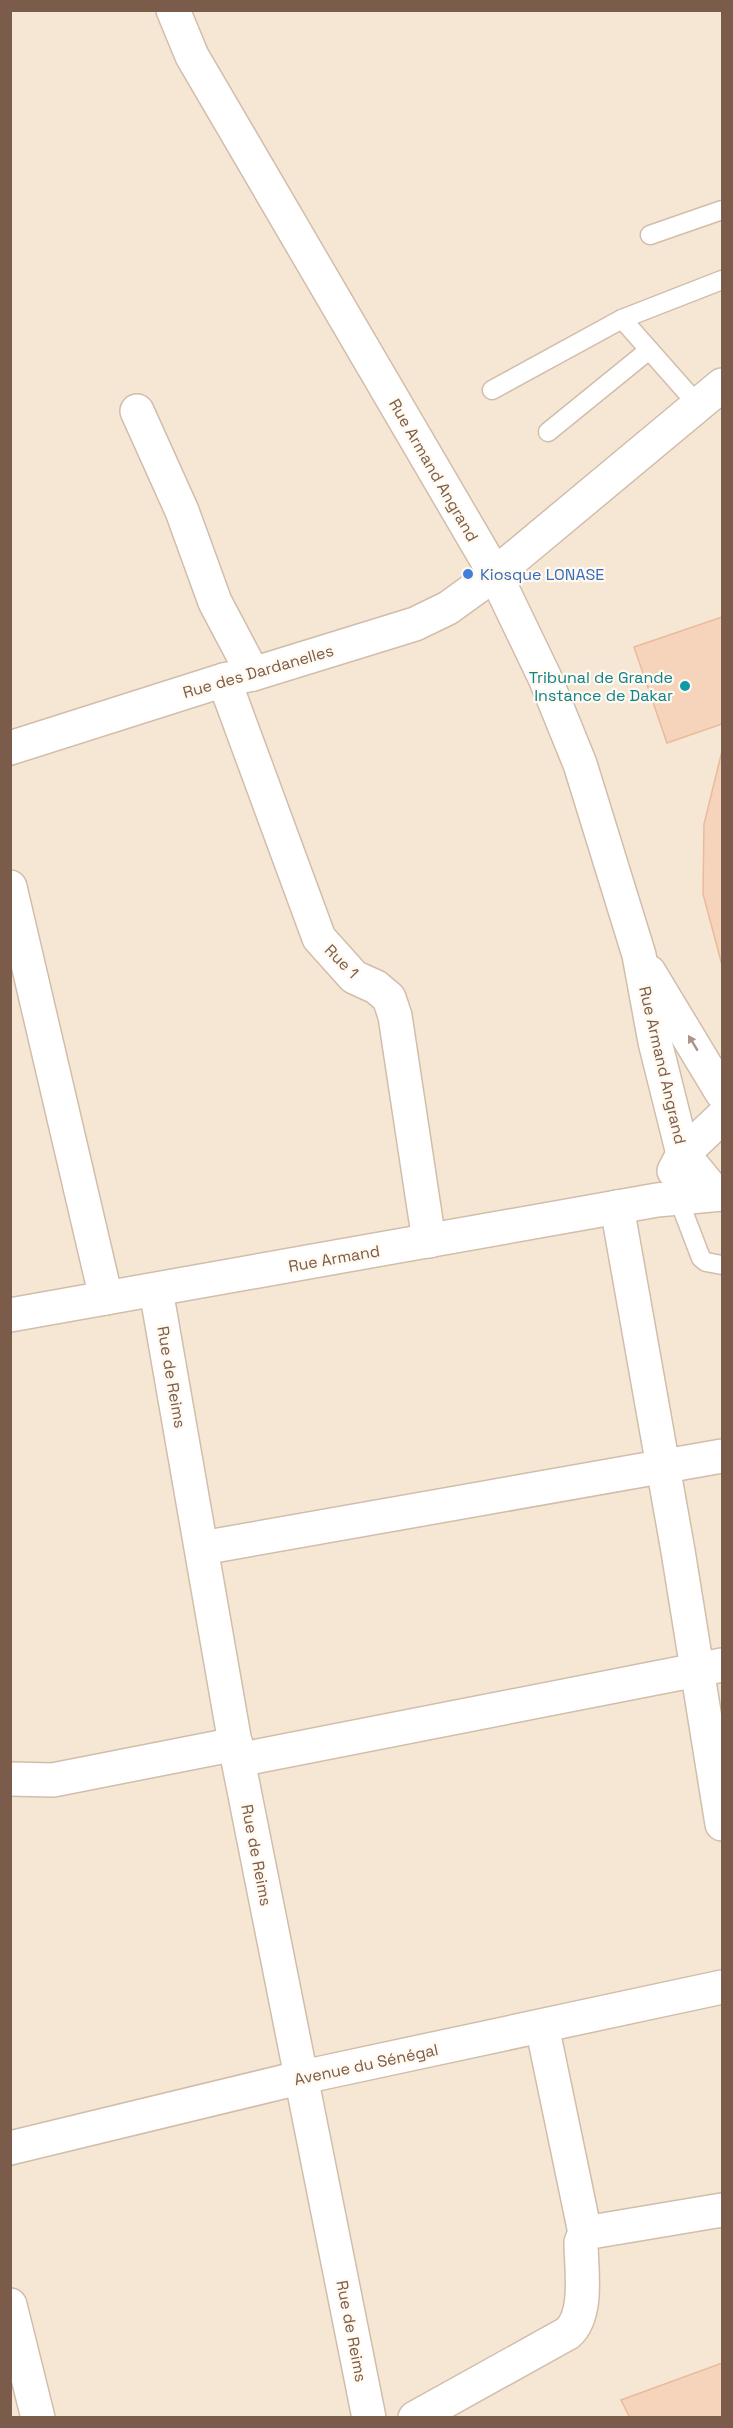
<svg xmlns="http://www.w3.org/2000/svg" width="733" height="2428" font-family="'Space Grotesk',sans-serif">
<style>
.residential{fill:#f6e7d5}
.building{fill:#f6d4bc;stroke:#eaba9b;stroke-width:1.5}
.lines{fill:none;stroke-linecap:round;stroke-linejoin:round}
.service-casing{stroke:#d2bdab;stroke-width:21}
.minor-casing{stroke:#d2bdab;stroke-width:36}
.service{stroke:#fff;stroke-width:18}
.minor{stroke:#fff;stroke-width:33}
.oneway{fill:#a99489}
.shop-dot{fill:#3f7fe0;stroke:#fff9ef;stroke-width:2}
.culture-dot{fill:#0f9aa8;stroke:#fff9ef;stroke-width:2}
.labels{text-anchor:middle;stroke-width:4.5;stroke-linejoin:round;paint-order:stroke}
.street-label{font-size:16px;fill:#7b5b49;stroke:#fff9ef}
.shop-label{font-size:16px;fill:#366cbe;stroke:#fff9ef;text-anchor:start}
.culture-label{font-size:16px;fill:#0d838f;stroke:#fff9ef;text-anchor:end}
</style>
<rect width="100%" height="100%" fill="#fef5e7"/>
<rect class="residential" x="11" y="11" width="711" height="2406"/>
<g class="building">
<path d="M722,617V724L667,743L634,647Z"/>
<path d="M722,751V965L703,894L704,824Z"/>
<path d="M722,2363V2418H630L621,2400Z"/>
</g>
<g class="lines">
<defs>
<g id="service">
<path d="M650,235L722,210"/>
<path d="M622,319L698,405"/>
<path d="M492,390L622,319L722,280"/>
<path d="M548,432L649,350"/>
<path d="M678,1198L701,1258L706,1262L722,1265"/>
</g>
<g id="minor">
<path d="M173,10L192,56L495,574L545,678L580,764L639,955L655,1042L683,1154L715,1193"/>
<path d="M137,411L182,511L215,602L253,674"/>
<path d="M224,680L319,938L354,977L376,987L389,998L395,1016L429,1241"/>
<path d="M10,748L224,680L253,674L415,624L448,608L495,574L722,385"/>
<path d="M10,887L106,1298"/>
<path d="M649,972L722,1093"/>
<path d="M674,1171L683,1154L722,1117"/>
<path d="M617,1207L678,1551L722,1824"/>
<path d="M156,1290L238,1760L369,2418"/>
<path d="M10,1315L657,1200L722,1194"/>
<path d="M202,1548L722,1456"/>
<path d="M238,1760L722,1665"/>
<path d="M10,1779L53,1780L236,1744"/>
<path d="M542,2026L585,2233"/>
<path d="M10,2148L303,2077L722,1987"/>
<path d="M10,2305L38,2418"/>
<path d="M415,2418L568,2333C589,2314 581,2268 581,2242L585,2233L722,2210"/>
</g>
</defs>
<use href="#service" class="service-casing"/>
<use href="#minor" class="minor-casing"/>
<use href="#service" class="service"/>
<use href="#minor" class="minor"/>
</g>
<defs><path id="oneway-solid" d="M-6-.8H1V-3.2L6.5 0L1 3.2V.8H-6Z" transform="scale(1.5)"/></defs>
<use class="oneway" href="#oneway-solid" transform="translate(693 1043) rotate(-121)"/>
<circle class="shop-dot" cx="468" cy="574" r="6"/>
<circle class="culture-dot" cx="685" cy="686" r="6"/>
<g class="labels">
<g class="street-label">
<text transform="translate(434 470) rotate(60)" y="6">Rue Armand Angrand</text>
<text transform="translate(258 671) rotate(-16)" y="6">Rue des Dardanelles</text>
<text transform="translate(342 961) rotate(45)" y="6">Rue 1</text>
<text transform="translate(663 1065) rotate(77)" y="6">Rue Armand Angrand</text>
<text transform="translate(334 1258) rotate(-10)" y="6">Rue Armand</text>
<text transform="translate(172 1377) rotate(80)" y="6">Rue de Reims</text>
<text transform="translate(257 1855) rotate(79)" y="6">Rue de Reims</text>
<text transform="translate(366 2064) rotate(-12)" y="6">Avenue du Sénégal</text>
<text transform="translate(352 2331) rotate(79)" y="6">Rue de Reims</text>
</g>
<g class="shop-label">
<text x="480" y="580">Kiosque LONASE</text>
</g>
<g class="culture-label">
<text x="673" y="683">Tribunal de Grande<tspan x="673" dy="18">Instance de Dakar</tspan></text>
</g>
</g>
<rect width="733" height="2428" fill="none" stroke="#7b5b49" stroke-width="24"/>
</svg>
